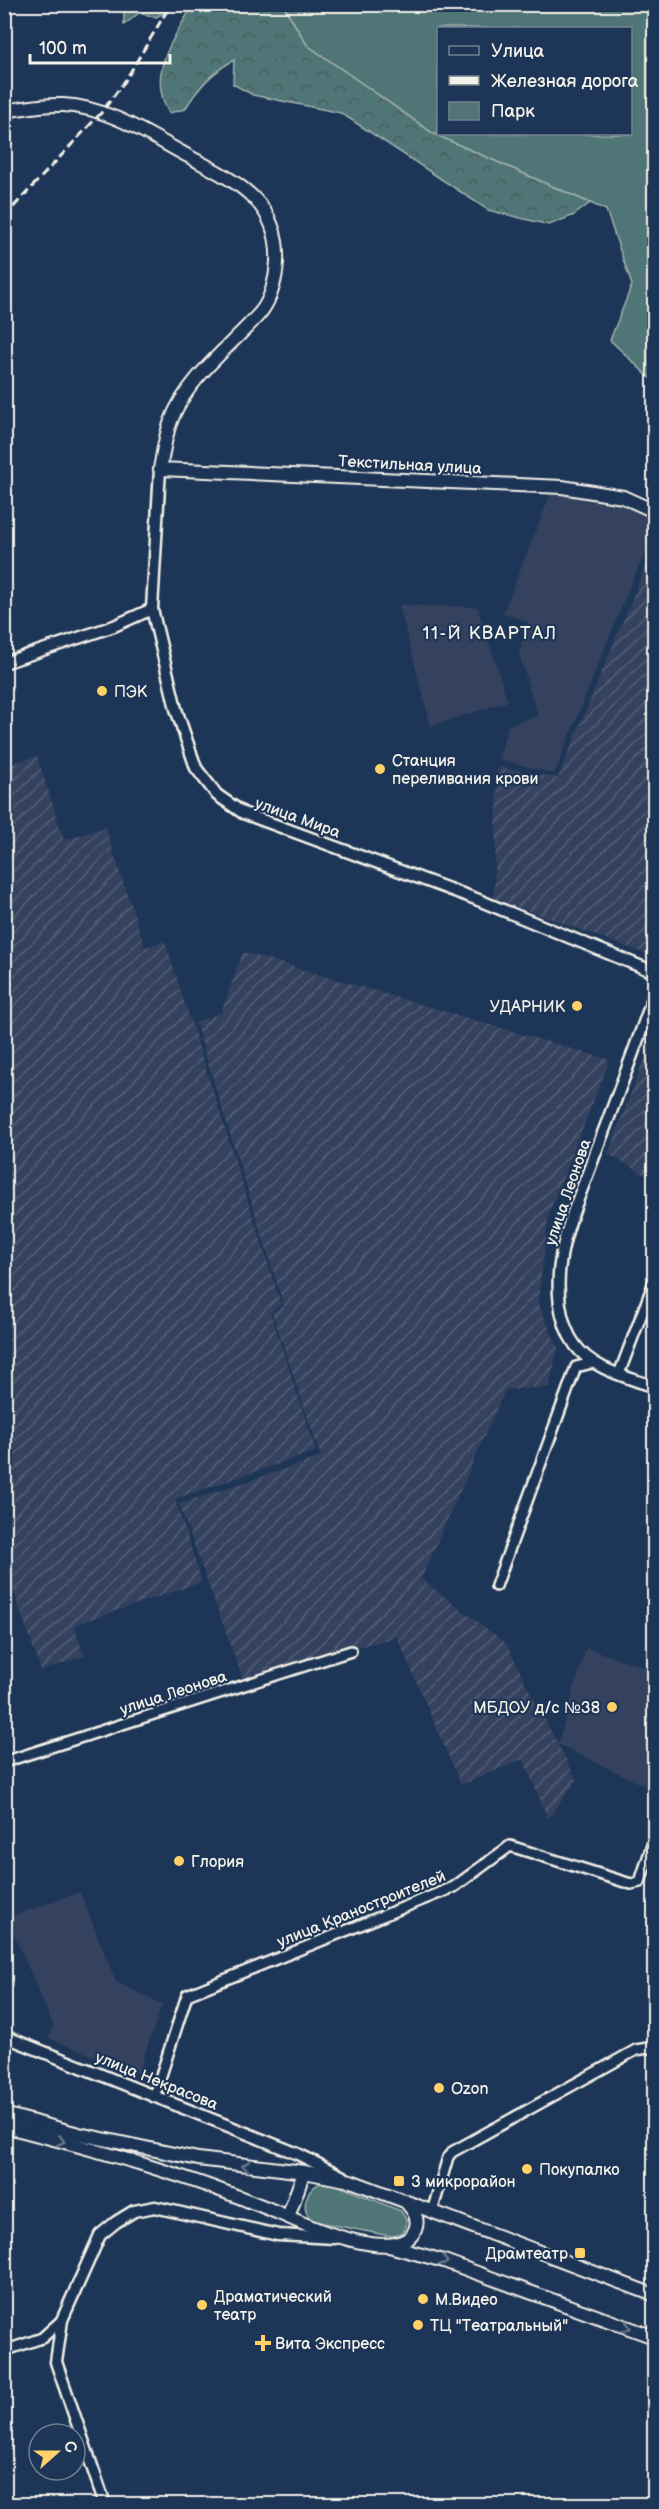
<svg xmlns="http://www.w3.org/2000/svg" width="659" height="2509" font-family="'Balsamiq Sans',sans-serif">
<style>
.built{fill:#34435f}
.industrial{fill:url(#industrial-furrows)}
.green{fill:#507476;stroke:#a2b2af;stroke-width:1.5;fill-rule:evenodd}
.forest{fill:url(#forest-crowns);stroke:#a2b2af;stroke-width:1.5}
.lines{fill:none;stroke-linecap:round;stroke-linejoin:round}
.minor-casing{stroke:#f4f1e8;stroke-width:14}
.tertiary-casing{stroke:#f4f1e8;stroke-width:15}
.secondary-casing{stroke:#f4f1e8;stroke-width:16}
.minor{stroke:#1d3557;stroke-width:9}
.tertiary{stroke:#1d3557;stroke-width:10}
.secondary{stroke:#1d3557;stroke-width:12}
.rail{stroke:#f4f1e8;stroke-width:3;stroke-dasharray:9 4.5;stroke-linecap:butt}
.oneway{stroke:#68778a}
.poi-dot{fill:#ffd166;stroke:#1d3557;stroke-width:2}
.labels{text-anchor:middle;stroke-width:4.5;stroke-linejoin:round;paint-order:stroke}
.street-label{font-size:16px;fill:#f4f1e8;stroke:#1d3557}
.poi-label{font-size:16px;fill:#f4f1e8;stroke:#1d3557;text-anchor:start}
.neighbourhood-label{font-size:18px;letter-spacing:1.5px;fill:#f4f1e8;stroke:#1d3557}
</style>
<defs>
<pattern id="industrial-furrows" width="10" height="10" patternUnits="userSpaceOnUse" patternTransform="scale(1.5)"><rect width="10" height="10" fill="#34435f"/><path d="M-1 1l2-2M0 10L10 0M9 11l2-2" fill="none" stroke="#525f76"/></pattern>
<pattern id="forest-crowns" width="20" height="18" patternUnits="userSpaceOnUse" patternTransform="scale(1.5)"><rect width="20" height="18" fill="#507476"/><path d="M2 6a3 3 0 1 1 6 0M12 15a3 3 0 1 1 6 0" fill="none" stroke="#4c5c5c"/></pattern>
</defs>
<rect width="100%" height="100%" fill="#1d3557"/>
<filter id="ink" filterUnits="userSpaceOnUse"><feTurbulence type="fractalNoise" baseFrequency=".0167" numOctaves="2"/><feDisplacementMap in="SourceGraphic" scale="12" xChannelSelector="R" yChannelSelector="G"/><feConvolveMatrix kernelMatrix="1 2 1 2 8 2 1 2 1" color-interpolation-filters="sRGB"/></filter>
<g filter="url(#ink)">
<g class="built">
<path d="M551,493L623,503L654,518V543L649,545L632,581L554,774L499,759L508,725L538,716L519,654L528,622L503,613Z"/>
<path d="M399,605L477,607L508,701L431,726Z"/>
<path d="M586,1648L654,1670V1775L649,1788L558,1744Z"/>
<path d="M80,1892L116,1982L162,2004L138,2074L49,2038L53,2025L7,1918Z"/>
</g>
<g class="industrial">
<path d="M654,550V957L494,898L498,767L558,778L652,551Z"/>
<path d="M37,756L64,840L105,827L145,947L165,941L281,1304L270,1312L316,1451L175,1499L202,1582L74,1625L84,1656L41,1671L4,1564V766Z"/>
<path d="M243,952L610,1060L549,1213L538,1302L558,1348L549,1387L505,1390L421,1579L507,1644L530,1692L577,1780L548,1819L523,1759L461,1785L397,1637L242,1677L179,1504L321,1457L272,1312L284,1306L195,1022L221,1013Z"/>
<path d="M654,1032V1180L608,1154Z"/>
</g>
<g class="green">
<path d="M283,5H654V382L610,340L632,285L606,210L434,134L307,45ZM438,28H630V134H438Z"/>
<path d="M324,2182L337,2185L401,2211L407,2221C406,2232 400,2236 390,2236L313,2221C298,2208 307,2186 324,2182Z"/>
</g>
<g class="forest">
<path d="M124,5H165L164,13L156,17L139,13L124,25Z"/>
<path d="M193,5H283L307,45L434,134L590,203L574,215L549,225L488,210L341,113L253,95L233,84L234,60C211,73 199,87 185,109L169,113C146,73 173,40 193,5Z"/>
</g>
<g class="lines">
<defs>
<g id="minor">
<path d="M619,1374L654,1282"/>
<path d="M496,1586L576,1367L592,1363"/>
<path d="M4,1762L351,1651"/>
<path d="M154,2097L187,1995L454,1887L510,1846L631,1884L640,1882L654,1839"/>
<path d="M432,2212L448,2157L452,2152L636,2050L654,2047"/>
<path d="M4,2351L42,2338L62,2320"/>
</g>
<g id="tertiary">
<path d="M160,469L152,609L176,709L196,768L217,795L243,813L476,899L654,972"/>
<path d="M4,663L114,626L152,609"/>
<path d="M654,995C634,1051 613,1107 592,1162C581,1193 566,1225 561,1257C556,1286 558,1321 575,1345C593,1370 628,1377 654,1387"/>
<path d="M4,2036L298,2154L345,2178"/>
<path d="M105,2504L56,2362L62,2320L100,2235L116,2222L134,2211L155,2207L278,2235L335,2238"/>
</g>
<g id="secondary">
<path d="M4,111C24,108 43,104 63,105C108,107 149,135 188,156C234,181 280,200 277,262C276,279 271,300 260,313C232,345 186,379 171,421C165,436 163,454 160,469L562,487L623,497L654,511"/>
<path d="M4,2114L79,2134L198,2159L304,2172"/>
<path d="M4,2126C101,2151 196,2177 288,2217"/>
<path d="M405,2201C413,2210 420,2218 415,2230C399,2265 312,2228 288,2217L304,2172L351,2181L654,2295"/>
<path d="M389,2246L444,2261L654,2337"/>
</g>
</defs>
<use href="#minor" class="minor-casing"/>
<use href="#tertiary" class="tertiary-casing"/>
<use href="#secondary" class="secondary-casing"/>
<use href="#minor" class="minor"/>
<use href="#tertiary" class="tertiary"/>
<use href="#secondary" class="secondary"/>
<path class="rail" d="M4,217L101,113L125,81L171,4"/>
</g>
<defs><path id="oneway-chevron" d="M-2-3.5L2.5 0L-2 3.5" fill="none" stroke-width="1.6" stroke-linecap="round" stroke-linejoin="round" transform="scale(1.5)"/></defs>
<g class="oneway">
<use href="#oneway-chevron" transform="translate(61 2141) rotate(14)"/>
<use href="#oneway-chevron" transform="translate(246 2166) rotate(-176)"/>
<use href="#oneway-chevron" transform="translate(444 2261) rotate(20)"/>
<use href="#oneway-chevron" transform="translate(627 2327) rotate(20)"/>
</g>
</g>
<g class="poi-dot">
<circle cx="102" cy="691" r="6"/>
<circle cx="380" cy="769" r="6"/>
<circle cx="577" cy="1006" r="6"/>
<circle cx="612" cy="1707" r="6"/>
<circle cx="179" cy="1861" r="6"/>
<circle cx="439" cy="2088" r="6"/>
<circle cx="527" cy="2169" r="6"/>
<rect x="393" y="2175" width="12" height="12" rx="3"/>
<rect x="574" y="2247" width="12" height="12" rx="3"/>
<circle cx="423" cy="2299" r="6"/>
<circle cx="202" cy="2305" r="6"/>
<circle cx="418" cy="2325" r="6"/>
<path d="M260 2334h6v6h6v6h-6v6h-6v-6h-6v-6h6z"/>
</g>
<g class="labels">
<g class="street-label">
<text transform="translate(410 464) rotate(3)" y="6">Текстильная улица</text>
<text transform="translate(298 817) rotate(20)" y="6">улица Мира</text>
<text transform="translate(567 1192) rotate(-71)" y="6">улица Леонова</text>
<text transform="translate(173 1692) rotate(-18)" y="6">улица Леонова</text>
<text transform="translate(361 1908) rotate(-22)" y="6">улица Краностроителей</text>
<text transform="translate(157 2080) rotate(22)" y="6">улица Некрасова</text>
</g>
<g class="poi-label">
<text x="114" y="697">ПЭК</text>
<text x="392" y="766">Станция<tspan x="392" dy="18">переливания крови</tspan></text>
<text x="565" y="1012" text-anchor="end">УДАРНИК</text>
<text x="600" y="1713" text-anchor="end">МБДОУ д/с №38</text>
<text x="191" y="1867">Глория</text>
<text x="451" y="2094">Ozon</text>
<text x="539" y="2175">Покупалко</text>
<text x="411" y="2187">3 микрорайон</text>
<text x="568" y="2259" text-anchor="end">Драмтеатр</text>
<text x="214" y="2302">Драматический<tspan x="214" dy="18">театр</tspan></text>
<text x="435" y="2305">М.Видео</text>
<text x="430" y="2331">ТЦ "Театральный"</text>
<text x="275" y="2349">Вита Экспресс</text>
</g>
<g class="neighbourhood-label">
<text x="490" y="639">11-Й КВАРТАЛ</text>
</g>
</g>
<rect width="659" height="2509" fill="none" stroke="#1d3557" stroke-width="24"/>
<rect x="12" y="12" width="635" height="2485" fill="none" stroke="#f4f1e8" stroke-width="2" filter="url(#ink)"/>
<rect x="437" y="27" width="195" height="108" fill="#1d3557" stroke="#738091" stroke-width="1.5"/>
<rect x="449" y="46" width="30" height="9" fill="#1d3557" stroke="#738091" stroke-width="1.5"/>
<text x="491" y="57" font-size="18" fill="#f4f1e8">Улица</text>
<rect x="449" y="76" width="30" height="9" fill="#f4f1e8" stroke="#738091" stroke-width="1.5"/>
<text x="491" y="87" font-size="18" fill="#f4f1e8">Железная дорога</text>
<rect x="449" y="102" width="30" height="18" fill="#507476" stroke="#738091" stroke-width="1.5"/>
<text x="491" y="117" font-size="18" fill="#f4f1e8">Парк</text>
<g transform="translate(57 2452) rotate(69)"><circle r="28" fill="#1d3557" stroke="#738091" stroke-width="1.5"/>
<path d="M0-4.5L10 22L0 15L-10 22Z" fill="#ffd166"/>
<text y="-9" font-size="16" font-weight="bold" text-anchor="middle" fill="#f4f1e8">С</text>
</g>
<path d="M30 54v9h140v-9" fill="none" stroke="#f4f1e8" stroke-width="3"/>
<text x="39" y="54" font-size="18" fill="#f4f1e8" stroke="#1d3557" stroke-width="4.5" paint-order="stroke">100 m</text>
</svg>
